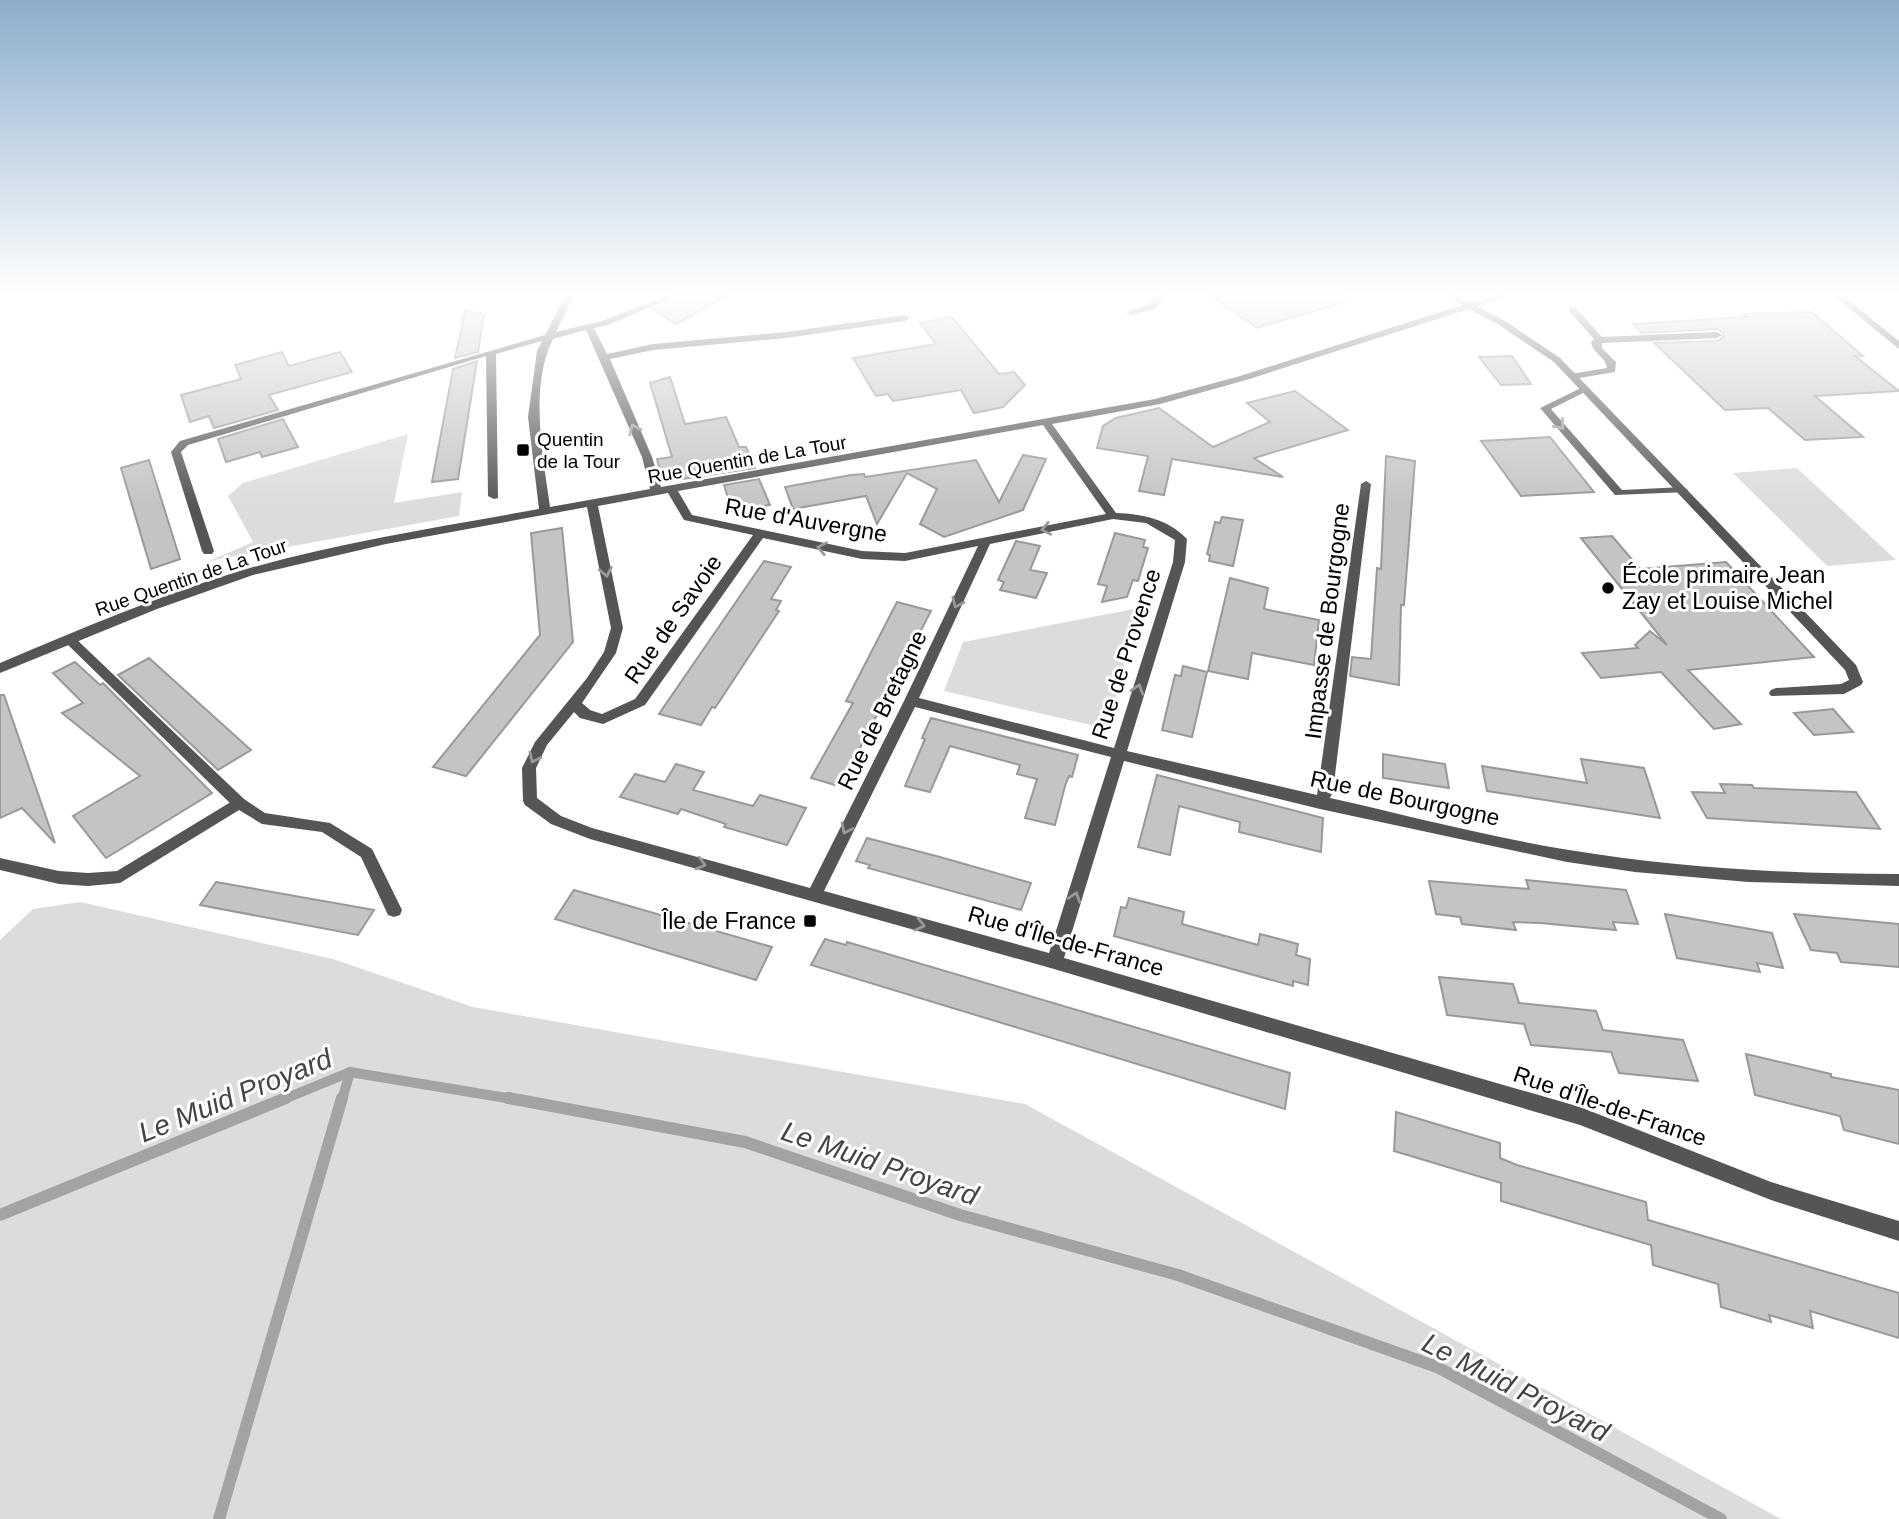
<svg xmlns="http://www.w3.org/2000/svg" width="1899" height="1519" font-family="Helvetica,sans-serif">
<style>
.green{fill:#dcdcdc}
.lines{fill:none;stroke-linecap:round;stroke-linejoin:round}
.stream-far1{stroke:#a3a3a3;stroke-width:10}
.stream{stroke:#a3a3a3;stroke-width:12}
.building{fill:#c4c4c4;stroke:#999;stroke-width:2}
.lane{fill:#555;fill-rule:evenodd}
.street{fill:#555;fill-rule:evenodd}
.oneway{stroke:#999}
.poi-dot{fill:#000;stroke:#fff;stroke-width:2.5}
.labels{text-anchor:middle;stroke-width:6;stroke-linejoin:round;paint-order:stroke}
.far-poi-label{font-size:19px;fill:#000;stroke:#fff;text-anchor:start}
.far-street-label{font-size:19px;fill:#000;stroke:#fff}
.street-label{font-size:23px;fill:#000;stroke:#fff}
.poi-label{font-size:23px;fill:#000;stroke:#fff;text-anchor:start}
.near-water-label{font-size:28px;font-style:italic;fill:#444;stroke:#fff}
</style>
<rect width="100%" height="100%" fill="#fff"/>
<g class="green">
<path d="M408,434L394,503L462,492L459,516L209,561L253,542L228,496L243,483Z"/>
<path d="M1797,468L1896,560L1827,566L1733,473Z"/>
<path d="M1139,608L1108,729L944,691L963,642Z"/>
<path d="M80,902L333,959L473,1007L1025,1104L1781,1519H0V940L33,909Z"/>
</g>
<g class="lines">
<g class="stream-far1">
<path d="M282,1100L350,1072L518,1100"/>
<path d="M342,1100L350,1072"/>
</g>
<g class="stream">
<path d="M508,1098L745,1142L960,1215L1178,1275L1437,1367L1721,1519"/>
<path d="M0,1215L286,1098"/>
<path d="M219,1519L342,1098"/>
</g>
</g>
<g class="building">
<path d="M681,295H729L676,324L652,309Z"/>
<path d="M1210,295H1347L1348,301L1257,328Z"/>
<path d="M465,311L484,314L478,352L455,358Z"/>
<path d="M1812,312L1863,356H1855L1899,391L1815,396L1863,437L1805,440L1768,408L1725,410L1654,343L1717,341L1724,336L1723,333L1717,329L1642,333L1633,324L1746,317L1743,314Z"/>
<path d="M952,317L999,374L1014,372L1025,385L1003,407L974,413L961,390L893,401L888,394L876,396L853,358L936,344L920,323Z"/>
<path d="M282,352L289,366L340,352L352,372L269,395L278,410L214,428L209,416L190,422L181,395L241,379L235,365Z"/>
<path d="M1512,356L1531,384L1501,385L1479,357Z"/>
<path d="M477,361L458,479L432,482L453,369Z"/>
<path d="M670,377L685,424L726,417L739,447H746L755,468L663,482L657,459L672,457L650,383Z"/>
<path d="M1295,391L1348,430L1254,458L1283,477L1172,459L1164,495L1139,491L1148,456L1097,448L1103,426L1116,418L1159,408L1213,447L1270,422L1247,403Z"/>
<path d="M283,419L298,447L262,457L260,452L226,462L218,439Z"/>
<path d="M1550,437L1594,492L1521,496L1481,441Z"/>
<path d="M1023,455L1046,459L1023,510L944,537L920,524L937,489L907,473L877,524L866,496L793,509L785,487L851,475L864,474L865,477L976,460L999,502Z"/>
<path d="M1386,456L1415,461L1404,605H1401L1399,685L1350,676L1352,657L1371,659L1377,568L1381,569Z"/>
<path d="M149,460L180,559L151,569L121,468Z"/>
<path d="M759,479L770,505L732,511L724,485Z"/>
<path d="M1222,517L1243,520L1233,566L1209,561L1210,555L1207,554L1215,522L1220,523Z"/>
<path d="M562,528L573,642L466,776L433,767L540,635L531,533Z"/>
<path d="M1115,533L1145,540L1143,547L1148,548L1138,581L1133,580L1127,597L1102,602L1107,586L1098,584Z"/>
<path d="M1612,536L1640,569L1726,562L1814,657L1688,670L1741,724L1714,729L1661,672L1601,678L1582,653L1638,648L1635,645L1650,631L1667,645L1581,538Z"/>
<path d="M1016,541L1040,546L1030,570L1047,573L1036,598L1000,590L1004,582L998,580Z"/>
<path d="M764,561L791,567L771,599L781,601L776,610L779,611L715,708L712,707L701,725L659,714Z"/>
<path d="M1230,578L1268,588L1264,609L1319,620L1314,665L1252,653L1248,679L1208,671Z"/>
<path d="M897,602L931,611L846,775L841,774L835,785L811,778L853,703L846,701Z"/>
<path d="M149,658L201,705L251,750L218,770L118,675Z"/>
<path d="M75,662L100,685L103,683L212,793L106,858L73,816L140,776L62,713L83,703L53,673Z"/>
<path d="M1183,666L1207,672L1192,737L1162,730L1175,675L1181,676Z"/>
<path d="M0,695H4L55,843L22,808L0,818Z"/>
<path d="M1833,709L1853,732L1814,735L1794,713Z"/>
<path d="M931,718L1078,755L1072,777L1069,776L1065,786L1055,825L1025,818L1037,779L1017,774L1020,765L950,746L930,792L905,786L925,739L922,738Z"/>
<path d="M1383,754L1445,764L1449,788L1383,778Z"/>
<path d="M1581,759L1644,768L1660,818L1487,791L1482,766L1587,783Z"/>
<path d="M676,764L704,772L693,790L753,806L760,795L806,808L787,845L724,827L726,824L681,809L678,814L620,797L635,774L665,782Z"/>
<path d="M1157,775L1323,818L1321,852L1239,832L1240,822L1179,806L1170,855L1138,847Z"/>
<path d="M1720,784L1752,785L1754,788L1856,792L1880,829L1707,818L1692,792L1725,793Z"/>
<path d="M867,838L940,857L1031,883L1021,910L868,868L870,865L856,861Z"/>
<path d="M1526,880L1626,890L1638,924L1613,922L1616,930L1540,923L1513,922L1516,930L1462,924L1460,917L1436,914L1429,881L1529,889Z"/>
<path d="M216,882L374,910L358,935L200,905Z"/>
<path d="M574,890L772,947L756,980L555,919Z"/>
<path d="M1129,898L1184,912L1182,924L1258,945L1260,934L1298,944L1296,955L1310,959L1308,985L1293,981V986L1114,936L1121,907L1126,908Z"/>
<path d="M1665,914L1772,933L1783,968L1757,963L1760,972L1677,958Z"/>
<path d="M1794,914L1899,924V967L1841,962L1837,953L1811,950Z"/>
<path d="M825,939L846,945L847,942L1290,1073L1285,1109L811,965Z"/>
<path d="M1439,977L1513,984L1519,1003L1596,1011L1603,1030L1683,1040L1698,1081L1619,1073L1611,1052L1531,1045L1524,1024L1447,1015Z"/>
<path d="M1746,1054L1831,1074V1077L1899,1090V1144L1844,1130L1840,1116L1755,1095Z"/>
<path d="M1396,1112L1500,1143V1158L1517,1165L1646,1202L1648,1220L1899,1293V1338L1810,1311L1813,1328L1769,1315L1771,1322L1721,1307L1718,1284L1653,1265L1651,1245L1501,1201V1183L1394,1151Z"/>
</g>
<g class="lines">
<g class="lane">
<path d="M1159,295H1168L1154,309L1131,315L1126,312L1148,305Z"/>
<path d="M1569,307H1575L1602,337L1717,332L1722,335L1717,338L1602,343V348L1616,362L1615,372L1573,379L1568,376L1570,374L1607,368C1606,357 1593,354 1591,342L1594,339L1569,311Z"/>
<path d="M1583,387L1591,389L1551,409L1622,490L1683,487L1688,490L1687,492L1615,495L1540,408Z"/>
<path d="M69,635L73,636L244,799L265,813L330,823L372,849L402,910L400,915L394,917L388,915L361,857L322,832L262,824L234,807L65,642L63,639Z"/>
</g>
<g class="street">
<path d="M566,295H574L556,332L602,321L668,295H679L608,325L594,328L607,354L653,344L786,332L905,315L910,318L905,321L786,338L653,350L610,359L652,457L661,487L1155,399L1240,376L1462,305L1445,295H1455L1470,303L1496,295H1508L1477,306L1505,321L1560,358L1856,665L1863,682L1861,685L1844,694L1771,696L1769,693L1771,690L1776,688L1841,684L1849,680L1845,670L1554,362L1499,325L1469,309L1246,380L1160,404L1052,424L1116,513C1143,514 1168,519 1187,539L1185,562L1127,751L1317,795L1361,484L1366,481L1371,484L1333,791L1330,798C1410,816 1489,837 1569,850C1678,868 1789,874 1899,874V886L1748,882L1635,872L1567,862L1320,809L1124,761L1064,958L1580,1107L1771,1182L1899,1221V1241L1771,1200L1580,1125L1054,969L590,839L551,824L525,805L523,801L522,768L535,742L587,678L604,652L611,628L587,507L386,544L253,575L157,609L0,673V663C80,629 160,595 243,570C340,542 440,527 539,509L528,417L537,351L542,341L496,354L498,498L494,499L488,496L486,356L188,445L181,452L214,551L212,554H204L202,551L171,452L180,441L545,335ZM586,330L642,457L650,489L550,507C543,456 529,387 553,339ZM1043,425L1106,514L905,553L862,551L692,515L678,491ZM668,493L684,520L753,535L635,699L602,714L590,710L582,703L616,653L623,628L598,506ZM1113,519L1146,523L1175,540L1173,562L1114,748L919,698L990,544ZM763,538L862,559L905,561L978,546L904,701L810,888L592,828L561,816L537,798L536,768L547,745L574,712L580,718L603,724L645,705ZM915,707L1111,757L1049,953L824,891Z"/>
<path d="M1833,295H1842L1899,341V349Z"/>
<path d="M239,797L244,799L246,803L244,807L120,883L88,886L59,884L0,870V858L59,871L88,873L117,871Z"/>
</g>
</g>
<defs><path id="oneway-chevron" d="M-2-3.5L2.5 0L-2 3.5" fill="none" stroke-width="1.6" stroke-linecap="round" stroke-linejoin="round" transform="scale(1.75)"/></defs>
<g class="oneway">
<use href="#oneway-chevron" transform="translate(1560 425) rotate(49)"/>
<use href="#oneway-chevron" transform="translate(634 429) rotate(-115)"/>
<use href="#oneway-chevron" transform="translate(1046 529) rotate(169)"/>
<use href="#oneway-chevron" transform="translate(822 548) rotate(-169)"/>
<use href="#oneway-chevron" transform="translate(606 572) rotate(79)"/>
<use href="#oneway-chevron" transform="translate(957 603) rotate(115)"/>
<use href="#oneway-chevron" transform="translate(1138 689) rotate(-72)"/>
<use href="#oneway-chevron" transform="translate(534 758) rotate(115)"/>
<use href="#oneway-chevron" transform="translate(846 829) rotate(116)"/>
<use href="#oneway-chevron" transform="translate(701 864) rotate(16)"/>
<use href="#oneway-chevron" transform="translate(1075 897) rotate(-72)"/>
<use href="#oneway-chevron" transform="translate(920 925) rotate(15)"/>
</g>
<linearGradient id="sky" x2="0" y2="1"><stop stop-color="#8cadcc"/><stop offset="0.58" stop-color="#fff"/><stop offset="1" stop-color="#fff" stop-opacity="0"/></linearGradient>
<rect width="1899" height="507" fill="url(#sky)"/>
<g class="poi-dot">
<rect x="516" y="443" width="14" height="14" rx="3.5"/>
<circle cx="1608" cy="588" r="7"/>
<rect x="803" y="914" width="14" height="14" rx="3.5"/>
</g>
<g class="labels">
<g class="far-poi-label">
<text x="537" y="446">Quentin<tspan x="537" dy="22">de la Tour</tspan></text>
</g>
<g class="far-street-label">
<text transform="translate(747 459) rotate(-10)" y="7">Rue Quentin de La Tour</text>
<text transform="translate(191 577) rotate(-19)" y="7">Rue Quentin de La Tour</text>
</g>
<g class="street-label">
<text transform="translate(806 520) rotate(10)" y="8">Rue d'Auvergne</text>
<text transform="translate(673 619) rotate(-55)" y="8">Rue de Savoie</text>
<text transform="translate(1327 621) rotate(-83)" y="8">Impasse de Bourgogne</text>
<text transform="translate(1126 654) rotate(-72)" y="8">Rue de Provence</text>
<text transform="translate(882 710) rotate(-64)" y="8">Rue de Bretagne</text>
<text transform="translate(1405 798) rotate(12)" y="8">Rue de Bourgogne</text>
<text transform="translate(1066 941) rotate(16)" y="8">Rue d'Île-de-France</text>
<text transform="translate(1610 1106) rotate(19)" y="8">Rue d'Île-de-France</text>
</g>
<g class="poi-label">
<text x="1622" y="583">École primaire Jean<tspan x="1622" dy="26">Zay et Louise Michel</tspan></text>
<text x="796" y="929" text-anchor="end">Île de France</text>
</g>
<g class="near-water-label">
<text transform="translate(235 1095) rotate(-22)" y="10">Le Muid Proyard</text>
<text transform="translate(880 1163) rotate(19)" y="10">Le Muid Proyard</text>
<text transform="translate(1516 1387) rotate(27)" y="10">Le Muid Proyard</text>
</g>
</g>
</svg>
